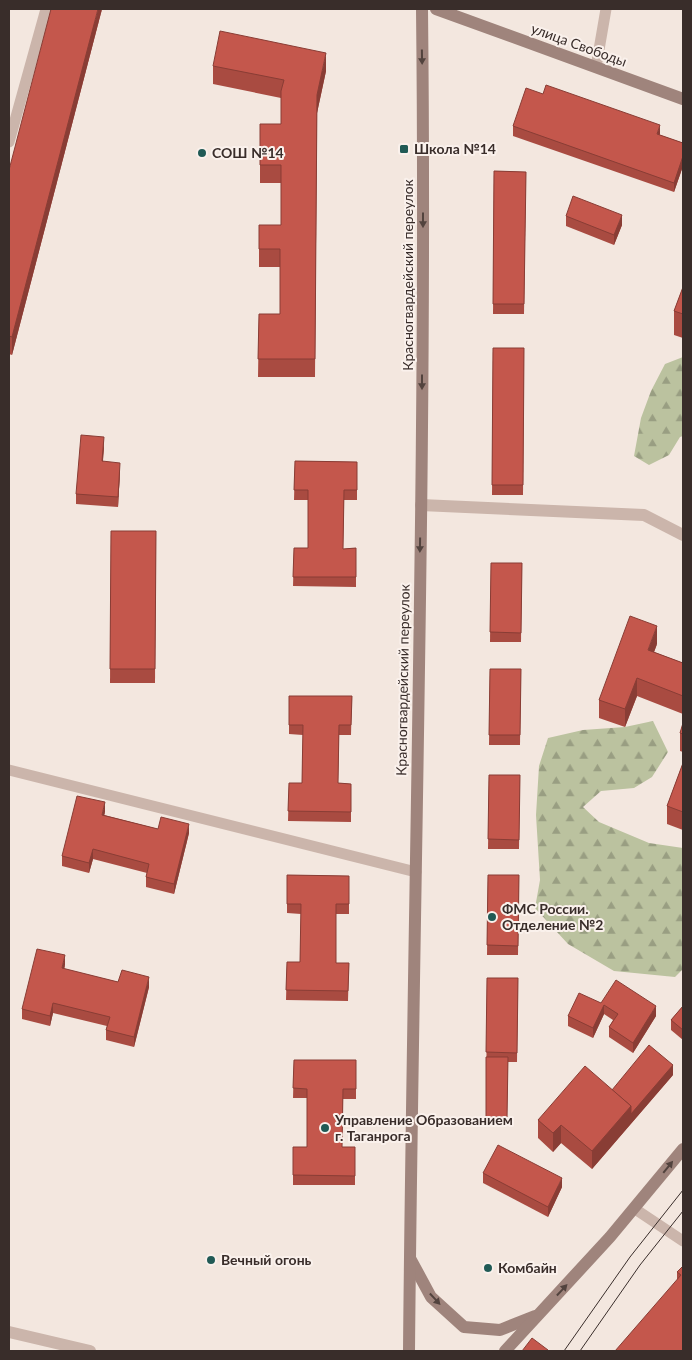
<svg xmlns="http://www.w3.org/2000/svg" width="692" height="1360" font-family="Lato,sans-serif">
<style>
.forest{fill:url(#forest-firs)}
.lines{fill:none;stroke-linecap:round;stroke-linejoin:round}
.service{stroke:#cbb5ab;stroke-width:11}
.minor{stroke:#cbb5ab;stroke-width:12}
.tertiary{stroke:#cbb5ab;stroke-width:12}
.secondary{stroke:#9f847c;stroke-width:12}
.tram{stroke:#392d2a;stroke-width:1}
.wall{fill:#a94b41}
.shaded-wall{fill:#893d35}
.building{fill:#c4574c;stroke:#893d35}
.oneway{fill:#52433e}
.poi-dot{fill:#205a55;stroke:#faf1ec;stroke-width:2}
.labels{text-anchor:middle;stroke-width:4;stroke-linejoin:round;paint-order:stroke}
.street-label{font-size:14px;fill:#392d2a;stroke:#faf1ec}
.poi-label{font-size:14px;font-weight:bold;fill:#392d2a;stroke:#faf1ec;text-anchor:start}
</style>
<defs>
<pattern id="forest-firs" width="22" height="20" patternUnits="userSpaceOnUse" patternTransform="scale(1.25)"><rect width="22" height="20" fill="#bbc29f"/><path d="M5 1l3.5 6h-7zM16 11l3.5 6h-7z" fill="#999e82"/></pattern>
</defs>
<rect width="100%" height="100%" fill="#f3e7df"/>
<g class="forest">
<path d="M683,357V436L680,437L669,455L649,465L634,456L641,418L651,391L665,364Z"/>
<path d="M653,721L668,752L652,777L634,788L601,791L583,807L599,822L649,843L683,848V969L675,977L614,971L568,944L535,908L540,880L536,815L539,766L548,738L583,730L625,727Z"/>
</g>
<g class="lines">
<g class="service">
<path d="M596,67L606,9"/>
<path d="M9,142L46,9"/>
<path d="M9,770L416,872"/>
<path d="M635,1209L683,1241"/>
</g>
<path class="minor" d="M421,505L644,515L683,535"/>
<path class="tertiary" d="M9,1332L90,1351"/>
<g class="secondary">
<path d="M436,9L683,99"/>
<path d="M411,1260L431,1297L464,1327L500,1330L535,1316"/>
<path d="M409,1351C413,904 427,456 422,9"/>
<path d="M505,1351L610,1237L683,1149"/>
</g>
<g class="tram">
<path d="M564,1351L630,1257L683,1190"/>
<path d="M580,1351L640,1265L683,1211"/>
</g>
</g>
<g class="wall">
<path d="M102,9L12,355L9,354V170Z"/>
<path d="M213,66L326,71L317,113L315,377H258L259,314H280V267H259V225H281V183H260V124H281V98L213,84Z"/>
<path d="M543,94L683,143V166L674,192L513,136V126Z"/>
<path d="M494,171L526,172L524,314H493Z"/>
<path d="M566,216L622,225L614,245L566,226Z"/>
<path d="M683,287V338L674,335V311Z"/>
<path d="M493,348H524L523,495H492Z"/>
<path d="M104,446L103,461L120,472L118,507L76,504V494Z"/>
<path d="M295,461L357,462V500H344L343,549L356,548V587L293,586L294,548H308V500H294Z"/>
<path d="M111,531H156L155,683H110Z"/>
<path d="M491,563H522L521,642H490Z"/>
<path d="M657,644L654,652L683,663V714L637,696L625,727L599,718V700Z"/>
<path d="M490,669H521L520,745H489Z"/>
<path d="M289,696H352L351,735H339L338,783L351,784V822L288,821L289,783H302L303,735L289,734Z"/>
<path d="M683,723V752L680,751V733Z"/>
<path d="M683,763V830L667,824V806Z"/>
<path d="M489,775H520L519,849H488Z"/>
<path d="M105,812L104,815L158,829L189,833L174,894L146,887V877L147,873L93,859L89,873L62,866V856Z"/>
<path d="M287,875L349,876V914H336V963H349L348,1001L286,1000L287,962H300L301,914L287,913Z"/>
<path d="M488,875H519L518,955H487Z"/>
<path d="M65,965L64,969L118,982L149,987L134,1047L106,1040V1030L107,1026L53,1013L50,1026L22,1019V1009Z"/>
<path d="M487,978H518L517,1062H508L507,1122H486Z"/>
<path d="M601,1003L656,1016L633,1053L609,1037V1027L613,1020L604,1014L593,1038L568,1026V1016Z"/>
<path d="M683,1006V1040L671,1030V1020Z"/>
<path d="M294,1060H356V1099H343L342,1147H355V1185H293V1147H307V1098H293Z"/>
<path d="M673,1075L592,1169L561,1143L553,1152L538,1138V1120L612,1090Z"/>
<path d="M483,1173L562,1187L548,1217L483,1183Z"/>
<path d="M683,1266V1351L677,1280V1272Z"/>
</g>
<g class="shaded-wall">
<path d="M98,9H102L12,355V337Z"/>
<path d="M326,53V71L317,113L315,377L317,95Z"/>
<path d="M660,125V135L657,134Z"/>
<path d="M683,156V166L674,192V183Z"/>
<path d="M622,215V225L614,245V235Z"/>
<path d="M104,437V446L102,471V461Z"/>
<path d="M120,463V472L118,507V497Z"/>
<path d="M657,626V644L648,668V650Z"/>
<path d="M637,678V696L625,727V709Z"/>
<path d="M105,802V812L102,825V815Z"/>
<path d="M189,824V833L174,894V884Z"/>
<path d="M93,849V859L89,873V863Z"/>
<path d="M65,955V965L62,978V968Z"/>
<path d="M149,977V987L134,1047V1037Z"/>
<path d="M53,1003V1013L50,1026V1016Z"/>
<path d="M604,1005V1014L593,1038V1028Z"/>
<path d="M656,1006V1016L633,1053V1043Z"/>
<path d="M673,1065V1075L592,1169V1151L631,1106Z"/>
<path d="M561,1125V1143L553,1152V1133Z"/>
<path d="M562,1178V1187L548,1217V1207Z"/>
</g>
<g class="building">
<path d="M51,9H98L12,337L9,336V170Z"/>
<path d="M220,31L326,53L317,95L315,359H258L259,314H280V249H259V225H281V165H260V124H281V91L284,80L213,66Z"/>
<path d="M546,85L660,125L657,134L683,143V156L674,183L513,126L526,88L543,94Z"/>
<path d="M494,171L526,172L524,304H493Z"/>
<path d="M573,196L622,215L614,235L566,216Z"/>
<path d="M683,287V314L674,311Z"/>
<path d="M493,348H524L523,485H492Z"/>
<path d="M81,435L104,437L102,461L120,463L118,497L76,494Z"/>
<path d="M295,461L357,462V490H344L343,549L356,548V577H293L294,548H308V490H294Z"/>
<path d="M111,531H156L155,669H110Z"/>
<path d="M491,563H522L521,633L490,632Z"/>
<path d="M630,616L657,626L648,650L683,663V696L637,678L625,709L599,700Z"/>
<path d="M490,669H521L520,735H489Z"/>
<path d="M289,696H352L351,725H339L338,783L351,784V812L288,811L289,783H302L303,725H289Z"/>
<path d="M683,723V734L680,733Z"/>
<path d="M683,763V812L667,806Z"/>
<path d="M489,775H520L519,840L488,839Z"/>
<path d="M77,796L105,802L102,815L158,829L161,817L189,824L174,884L146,877L149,864L93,849L89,863L62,856Z"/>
<path d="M287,875L349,876V904H336V963H349L348,991L286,990L287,962H300L301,904H287Z"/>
<path d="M488,875H519L518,946L487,945Z"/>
<path d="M37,949L65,955L62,968L118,982L122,970L149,977L134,1037L106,1030L110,1017L53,1003L50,1016L22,1009Z"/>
<path d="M487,978H518L517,1053L486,1052Z"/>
<path d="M616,980L656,1006L633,1043L609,1027L618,1014L604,1005L593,1028L568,1016L579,993L601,1003Z"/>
<path d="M683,1006V1030L671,1020Z"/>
<path d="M649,1045L673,1065L631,1114V1106L612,1090Z"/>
<path d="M486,1057H508L507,1117H486Z"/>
<path d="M294,1060H356V1089H343L342,1147H355V1176L293,1175V1147H307V1089L293,1088Z"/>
<path d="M585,1066L631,1106L592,1151L561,1125L553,1133L538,1120Z"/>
<path d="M498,1145L562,1178L548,1207L483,1173Z"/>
<path d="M683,1266V1351H615L681,1275L677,1272Z"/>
<path d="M532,1338L548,1350L547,1351H522Z"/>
</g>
<defs><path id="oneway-solid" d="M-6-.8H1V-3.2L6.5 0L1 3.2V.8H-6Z" transform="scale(1.25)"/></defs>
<g class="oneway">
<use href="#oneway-solid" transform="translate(422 57) rotate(89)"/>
<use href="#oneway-solid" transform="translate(423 220) rotate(90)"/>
<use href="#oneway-solid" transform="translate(422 382) rotate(90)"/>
<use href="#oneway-solid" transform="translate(420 545) rotate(91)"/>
<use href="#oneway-solid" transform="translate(668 1167) rotate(-51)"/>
<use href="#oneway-solid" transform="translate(562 1290) rotate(-47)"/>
<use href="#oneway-solid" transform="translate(435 1299) rotate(47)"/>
</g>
<g class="poi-dot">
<rect x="399" y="144" width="10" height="10" rx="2.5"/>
<circle cx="202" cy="153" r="5"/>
<circle cx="492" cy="917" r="5"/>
<circle cx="325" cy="1128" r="5"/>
<circle cx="211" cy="1260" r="5"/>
<circle cx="488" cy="1268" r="5"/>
</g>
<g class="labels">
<g class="street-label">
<text transform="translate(579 45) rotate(20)" y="5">улица Свободы</text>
<text transform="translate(408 275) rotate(-90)" y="5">Красногвардейский переулок</text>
<text transform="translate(403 680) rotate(-89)" y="5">Красногвардейский переулок</text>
</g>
<g class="poi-label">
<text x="414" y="154">Школа №14</text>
<text x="212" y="158">СОШ №14</text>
<text x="502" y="914">ФМС России.<tspan x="502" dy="16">Отделение №2</tspan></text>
<text x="335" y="1125">Управление Образованием<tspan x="335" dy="16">г. Таганрога</tspan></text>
<text x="221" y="1265">Вечный огонь</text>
<text x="498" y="1273">Комбайн</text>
</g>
</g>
<rect width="692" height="1360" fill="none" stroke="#392d2a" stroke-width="20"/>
</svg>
